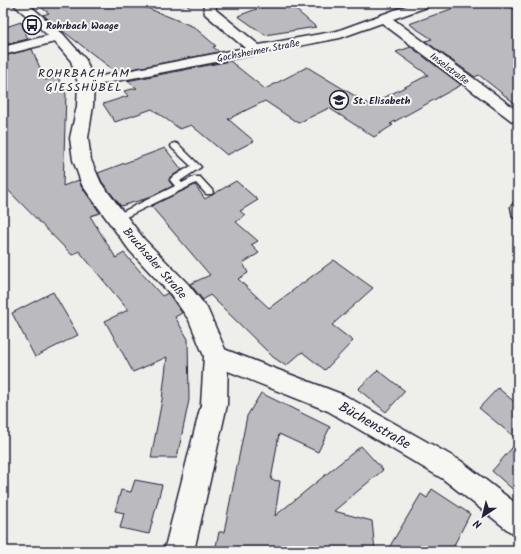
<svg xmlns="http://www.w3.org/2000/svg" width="521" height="554" font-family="Kalam,sans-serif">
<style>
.building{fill:#bbbbbf;stroke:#22223b}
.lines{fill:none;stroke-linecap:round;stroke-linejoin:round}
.lane-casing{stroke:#22223b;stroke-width:3}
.street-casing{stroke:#22223b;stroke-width:3}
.secondary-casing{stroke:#22223b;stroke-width:3}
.path{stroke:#22223b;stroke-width:2;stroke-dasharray:3 2;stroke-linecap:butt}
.lane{fill:#f6f6f2;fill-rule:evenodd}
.street{fill:#f6f6f2;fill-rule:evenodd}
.secondary{fill:#f6f6f2;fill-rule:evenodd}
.labels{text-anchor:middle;stroke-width:4;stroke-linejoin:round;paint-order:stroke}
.far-poi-label{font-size:10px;font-weight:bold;fill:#22223b;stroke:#f6f6f2;text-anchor:start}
.far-street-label{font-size:10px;fill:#22223b;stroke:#f6f6f2}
.far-quarter-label{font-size:12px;letter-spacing:1px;fill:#22223b;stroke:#f6f6f2}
.street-label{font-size:12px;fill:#22223b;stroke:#f6f6f2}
.near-street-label{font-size:14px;fill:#22223b;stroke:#f6f6f2}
</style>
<rect width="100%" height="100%" fill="#eeeeeb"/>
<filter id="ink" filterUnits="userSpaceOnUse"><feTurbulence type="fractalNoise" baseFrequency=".025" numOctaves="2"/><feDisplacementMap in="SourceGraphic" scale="8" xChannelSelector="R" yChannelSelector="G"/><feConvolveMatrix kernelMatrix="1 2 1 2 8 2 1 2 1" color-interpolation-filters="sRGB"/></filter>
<g filter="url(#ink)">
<g class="building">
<path d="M35,3H135L194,27L216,46L213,47L219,52L116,72L59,28L43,15L49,13Z"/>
<path d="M272,3H288L316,27L265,35L238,16Z"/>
<path d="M468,3H503L518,11V106L479,75L475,77L425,41L432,39L409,24Z"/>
<path d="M21,22L28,39L3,45V28Z"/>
<path d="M411,47L461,85L390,124L393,125L374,137L329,108L298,123L265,101L228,119L254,141L227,155L191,125L180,129L152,109L115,122L103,104L128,96L124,91L137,88L127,81L230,61L265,89L307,67L370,105L428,75L396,52Z"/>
<path d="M32,49L45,80L58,77L66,94L63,186L79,180L81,186L100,213L90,216L116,258L124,253L162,296L168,293L182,313L175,317L188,339L189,400L177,458H151L162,400L167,357L133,372L105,321L128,310L79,251L72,255L3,185V56Z"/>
<path d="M165,148L182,170L170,177L169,181L173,186L145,199L121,206L102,182L98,173Z"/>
<path d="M236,181L258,200L240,211L245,215L236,222L258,241L251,245L259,253L243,263L248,273L238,279L269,308L334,260L373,288L332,325L353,341L325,370L302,352L286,366L273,357L210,295L203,300L190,284L210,275L151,206L195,185L205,199Z"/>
<path d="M53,292L78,335L35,357L12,313Z"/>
<path d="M378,370L405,391L386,412L358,389Z"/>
<path d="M498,388L518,405V440L479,408Z"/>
<path d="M261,393L330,427L318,452L279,434L271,480L280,481L275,516L361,446L383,470L334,511L372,521L375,551H215L219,532H224L247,416Z"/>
<path d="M518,441V494L492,471Z"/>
<path d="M135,480L162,485L149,534L120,528L124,513L115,511L121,490L131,492Z"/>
<path d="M432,489L470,514L451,551H387L421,494L427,498Z"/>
</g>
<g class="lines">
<defs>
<g id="lane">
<path d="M175,143L178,144L201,167L180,181L182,183L194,177H200L212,190L213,192L212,194H206L196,183L120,220H114L112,218L114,216L175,186L170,180L171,178L191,166L172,148L171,146L172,144Z"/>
<path d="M518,201V220L513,217L511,207L515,202Z"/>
</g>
<g id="street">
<path d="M203,3H215L216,10L259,45L337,31L414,3H432L430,6L393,19L518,111V123L512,121L382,23L340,38L86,87L81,86L79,83L81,80L86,79L245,48L205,14Z"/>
<path d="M58,33L63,34L65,37L63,40L3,55V47Z"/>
<path d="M216,346L344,395L461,461L518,505V535L509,531L443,479L328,411L208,363L205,356L208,349Z"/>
</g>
<path id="secondary" d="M12,3H27L63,34L86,60L94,83L93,106L88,138L91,160L101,183L144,239L188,284L207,308L228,356L227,405L194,551H164L201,405L204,356L189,320L172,296L130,251L82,185L73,160L70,138L77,106L78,83L71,61L53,40Z"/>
</defs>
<use href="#lane" class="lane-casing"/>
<use href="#street" class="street-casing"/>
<use href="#secondary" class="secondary-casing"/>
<path class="path" d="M182,3L190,6"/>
<use href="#lane" class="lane"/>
<use href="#street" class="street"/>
<use href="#secondary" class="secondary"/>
</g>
</g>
<defs>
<symbol id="bus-ring" viewBox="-11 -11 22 22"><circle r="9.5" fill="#f6f6f2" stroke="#22223b" stroke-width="1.5"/><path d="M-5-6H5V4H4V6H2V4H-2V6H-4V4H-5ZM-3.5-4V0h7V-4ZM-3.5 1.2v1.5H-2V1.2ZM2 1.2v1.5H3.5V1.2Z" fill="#22223b"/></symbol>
<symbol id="school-ring" viewBox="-11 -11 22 22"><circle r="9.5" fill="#f6f6f2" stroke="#22223b" stroke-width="1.5"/><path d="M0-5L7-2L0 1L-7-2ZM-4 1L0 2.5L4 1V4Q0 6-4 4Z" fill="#22223b"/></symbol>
</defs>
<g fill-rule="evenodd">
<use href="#bus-ring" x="21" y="14" width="22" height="22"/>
<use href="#school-ring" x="328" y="89" width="22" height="22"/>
</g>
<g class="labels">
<g class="far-poi-label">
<text x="46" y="29">Rohrbach Waage</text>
<text x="353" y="104">St. Elisabeth</text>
</g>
<g class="far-street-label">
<text transform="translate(258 50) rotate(-11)" y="4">Gochsheimer Straße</text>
<text transform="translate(450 68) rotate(37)" y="4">Inselstraße</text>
</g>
<g class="far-quarter-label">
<text x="84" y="77">ROHRBACH AM<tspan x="84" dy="14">GIESSHÜBEL</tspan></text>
</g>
<g class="street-label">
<text transform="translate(155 263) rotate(49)" y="4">Bruchsaler Straße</text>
</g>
<g class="near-street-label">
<text transform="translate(375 425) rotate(30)" y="5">Büchenstraße</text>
</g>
</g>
<rect width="521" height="554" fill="none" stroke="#f6f6f2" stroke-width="16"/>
<rect x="8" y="8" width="505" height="538" fill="none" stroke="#22223b" stroke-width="1.5" filter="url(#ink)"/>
<g transform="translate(483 516) rotate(215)" stroke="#f6f6f2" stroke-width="3" paint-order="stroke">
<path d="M0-3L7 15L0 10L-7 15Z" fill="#22223b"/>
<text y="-6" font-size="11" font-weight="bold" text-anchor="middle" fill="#22223b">N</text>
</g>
</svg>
